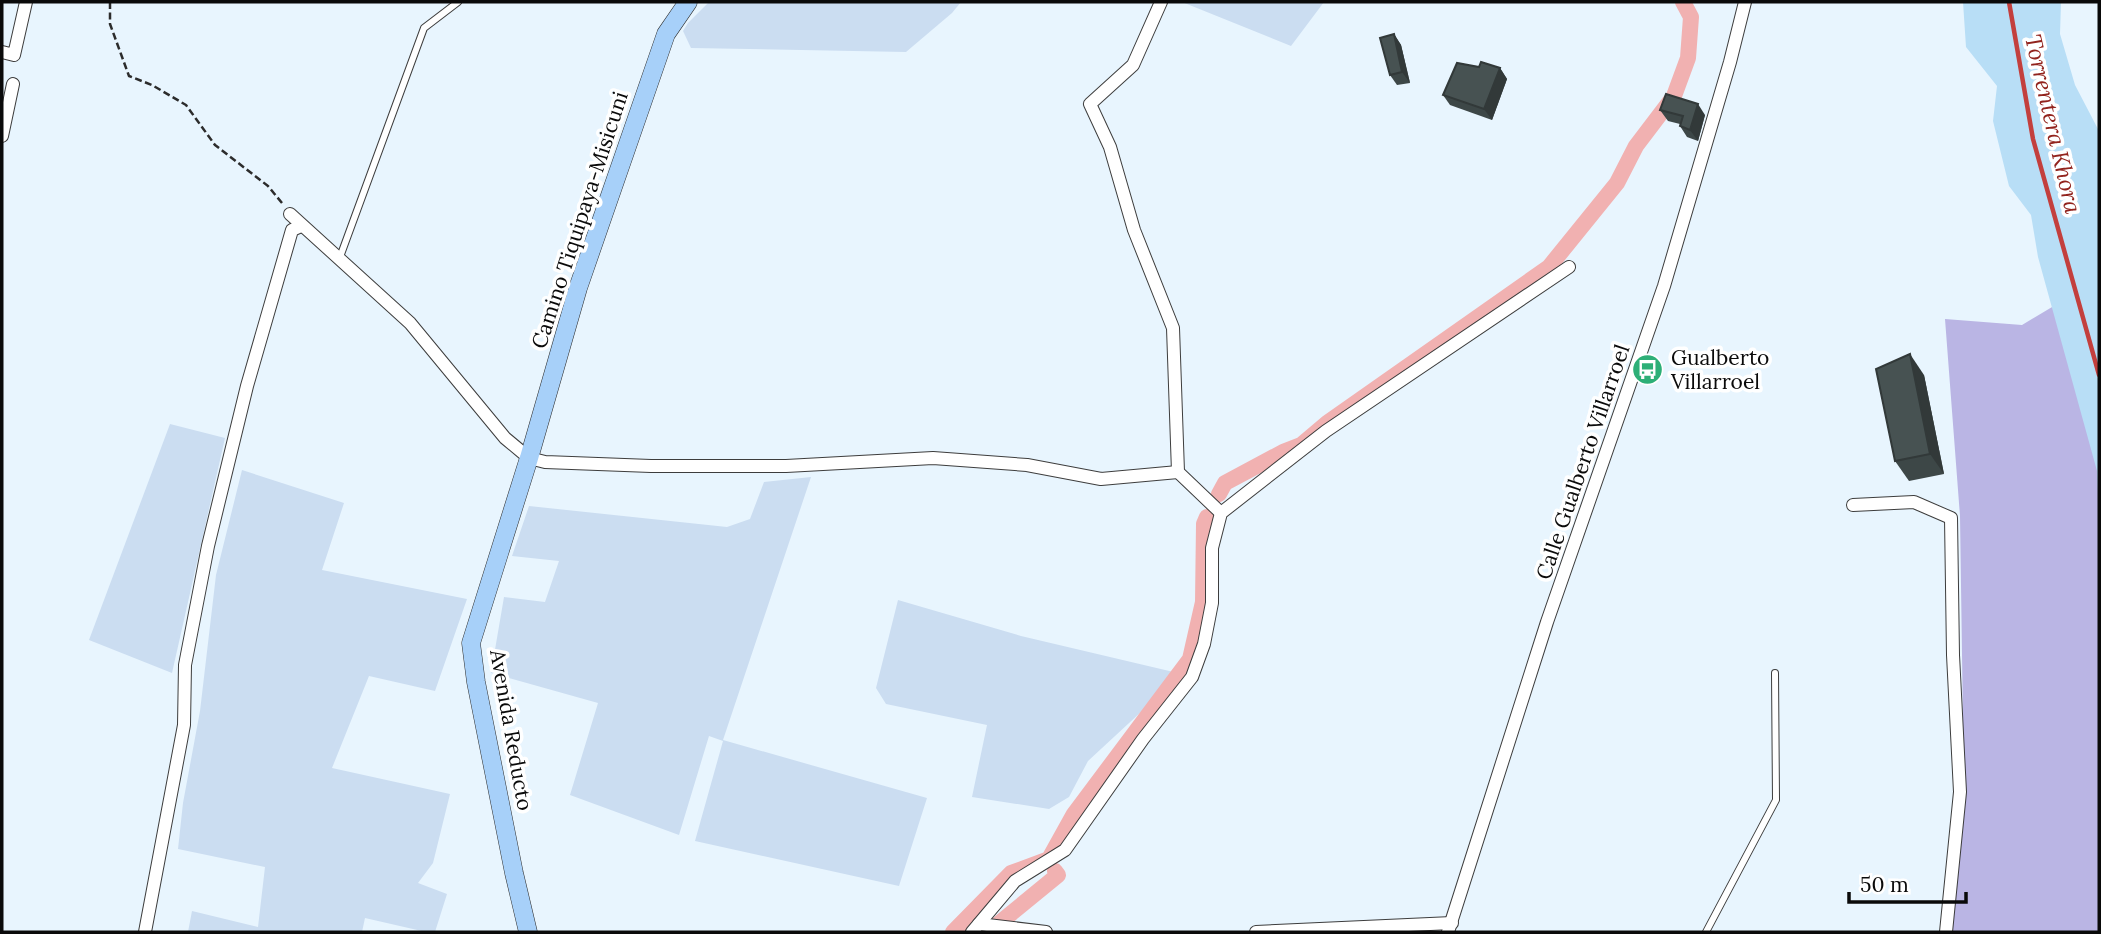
<svg xmlns="http://www.w3.org/2000/svg" width="2101" height="934" font-family="Lora,serif">
<style>
.farmland{fill:#cbddf1}
.green{fill:#bab5e4}
.sand{fill:#b8def6}
.lines{fill:none;stroke-linecap:round;stroke-linejoin:round}
.stream{stroke:#c33f3d;stroke-width:4.5}
.canal{stroke:#f1b1b1;stroke-width:16}
.service-casing{stroke:#3d3d3d;stroke-width:8}
.minor-casing{stroke:#3d3d3d;stroke-width:14}
.secondary-casing{stroke:#2c2c2c;stroke-width:19}
.path{stroke:#2c2c2c;stroke-width:2.5;stroke-dasharray:7 3.5;stroke-linecap:butt}
.service{stroke:#fff;stroke-width:6}
.minor{stroke:#fff;stroke-width:12}
.secondary{stroke:#a7d0f9;stroke-width:18}
.wall{fill:#3d4747}
.shaded-wall{fill:#323939}
.building{fill:#475252;stroke:#323939;stroke-width:2}
.labels{text-anchor:middle;stroke-width:7;stroke-linejoin:round;paint-order:stroke}
.street-label{font-size:21px;fill:#0a0a0a;stroke:#fff}
.poi-label{font-size:21px;fill:#0a0a0a;stroke:#fff;text-anchor:start}
.water-label{font-size:23px;font-style:italic;fill:#92231d;stroke:#fff}
</style>
<rect width="100%" height="100%" fill="#e8f5fe"/>
<g class="farmland">
<path d="M709,2H961L952,13L906,52L691,48L683,31L688,23Z"/>
<path d="M1182,2H1324L1291,46Z"/>
<path d="M170,424L225,438L172,673L89,640Z"/>
<path d="M242,470L344,503L322,570L467,599L435,691L369,676L332,768L450,794L433,863L418,883L447,894L435,932H426L365,918L362,932H188L192,911L258,927L265,867L178,849L183,803L200,711L216,575Z"/>
<path d="M811,477L723,740L927,798L899,886L695,841L723,741L709,736L679,835L570,795L598,703L491,673L504,597L545,602L559,561L512,556L529,506L727,527L750,519L764,482Z"/>
<path d="M898,600L1021,636L1182,674L1088,761L1069,797L1049,809L972,797L987,725L886,704L876,688Z"/>
</g>
<path class="green" d="M2099,279V932H1950L1964,791L1960,516L1945,319L2022,325Z"/>
<path class="sand" d="M1963,2H2061L2060,34L2075,85L2099,131V516L2097,471L2038,257L2031,215L2009,186L1993,121L1997,86L1966,47Z"/>
<g class="lines">
<path class="stream" d="M2009,2L2033,139L2099,375"/>
<g class="canal">
<path d="M1219,494L1225,483L1283,452L1301,445L1327,423L1549,267L1617,183L1636,146L1674,96L1688,58L1691,17L1683,2"/>
<path d="M997,925L1058,875L1055,871"/>
<path d="M953,932L1011,873L1049,859L1074,814L1190,659L1203,602L1204,524L1207,517"/>
</g>
<defs>
<g id="service">
<path d="M340,257L424,28L458,2"/>
<path d="M1706,932L1776,800L1775,673"/>
</g>
<g id="minor">
<path d="M1161,2L1133,65L1090,104L1110,147L1134,230L1173,328L1178,472L1221,513"/>
<path d="M2,52L14,55L26,2"/>
<path d="M2,136L13,84"/>
<path d="M290,214L410,323L505,438L529,458L545,462L651,466H786L933,458L1027,465L1101,479L1178,472"/>
<path d="M1853,505L1914,502L1951,518L1953,655L1960,792L1946,932"/>
<path d="M979,924L1046,932"/>
<path d="M145,932L184,725L185,665L208,546L247,386L292,230L301,226"/>
<path d="M972,932L1015,881L1065,850L1143,739L1192,677L1204,644L1212,603V548L1221,513L1326,431L1569,267"/>
<path d="M1256,932L1452,923"/>
<path d="M1448,932L1547,622L1664,286L1730,62L1745,2"/>
</g>
<path id="secondary" d="M528,932L514,873L476,682L471,643L529,458L578,288L666,34L688,2"/>
</defs>
<use href="#service" class="service-casing"/>
<use href="#minor" class="minor-casing"/>
<use href="#secondary" class="secondary-casing"/>
<path class="path" d="M110,2V24L129,76L152,85L186,105L215,145L268,186L282,203"/>
<use href="#service" class="service"/>
<use href="#minor" class="minor"/>
<use href="#secondary" class="secondary"/>
</g>
<g class="wall">
<path d="M1394,34L1401,45L1410,83L1397,85L1390,75Z"/>
<path d="M1479,67L1500,68L1507,79L1492,120L1450,105L1443,95Z"/>
<path d="M1660,110L1705,115L1698,141L1687,137L1680,126V124L1668,121Z"/>
<path d="M1924,375L1944,474L1909,481L1895,461Z"/>
</g>
<g class="shaded-wall">
<path d="M1394,34L1401,45L1410,83L1402,72Z"/>
<path d="M1500,68L1507,79L1492,120L1484,109Z"/>
<path d="M1698,104L1705,115L1698,141L1690,130Z"/>
<path d="M1910,354L1924,375L1944,474L1930,454Z"/>
</g>
<g class="building">
<path d="M1394,34L1402,72L1390,75L1380,38Z"/>
<path d="M1481,62L1500,68L1484,109L1443,95L1457,63L1479,67Z"/>
<path d="M1666,94L1698,104L1690,130L1680,126L1683,116L1660,110Z"/>
<path d="M1910,354L1930,454L1895,461L1876,369Z"/>
</g>
<defs>
<symbol id="bus-disc" viewBox="-11 -11 22 22"><circle r="9.5" fill="#2daf77" stroke="#fff"/><path d="M-5-6H5V4H4V6H2V4H-2V6H-4V4H-5ZM-3.5-4V0h7V-4ZM-3.5 1.2v1.5H-2V1.2ZM2 1.2v1.5H3.5V1.2Z" fill="#fff"/></symbol>
</defs>
<g fill-rule="evenodd">
<use href="#bus-disc" x="1630" y="352" width="35" height="35"/>
</g>
<g class="labels">
<g class="street-label">
<text transform="translate(580 220) rotate(-72)" y="7">Camino Tiquipaya-Misicuni</text>
<text transform="translate(1583 462) rotate(-71)" y="7">Calle Gualberto Villarroel</text>
<text transform="translate(511 730) rotate(80)" y="7">Avenida Reducto</text>
</g>
<g class="poi-label">
<text x="1671" y="365">Gualberto<tspan x="1671" dy="24">Villarroel</tspan></text>
</g>
<g class="water-label">
<text transform="translate(2053 124) rotate(77)" y="8">Torrentera Khora</text>
</g>
</g>
<rect width="2101" height="934" fill="none" stroke="#0a0a0a" stroke-width="7"/>
<path d="M1849 892v10h117v-10" fill="none" stroke="#0a0a0a" stroke-width="3.5"/>
<text x="1860" y="892" font-size="21" fill="#0a0a0a" stroke="#ffffff" stroke-width="5" paint-order="stroke">50 m</text>
</svg>
